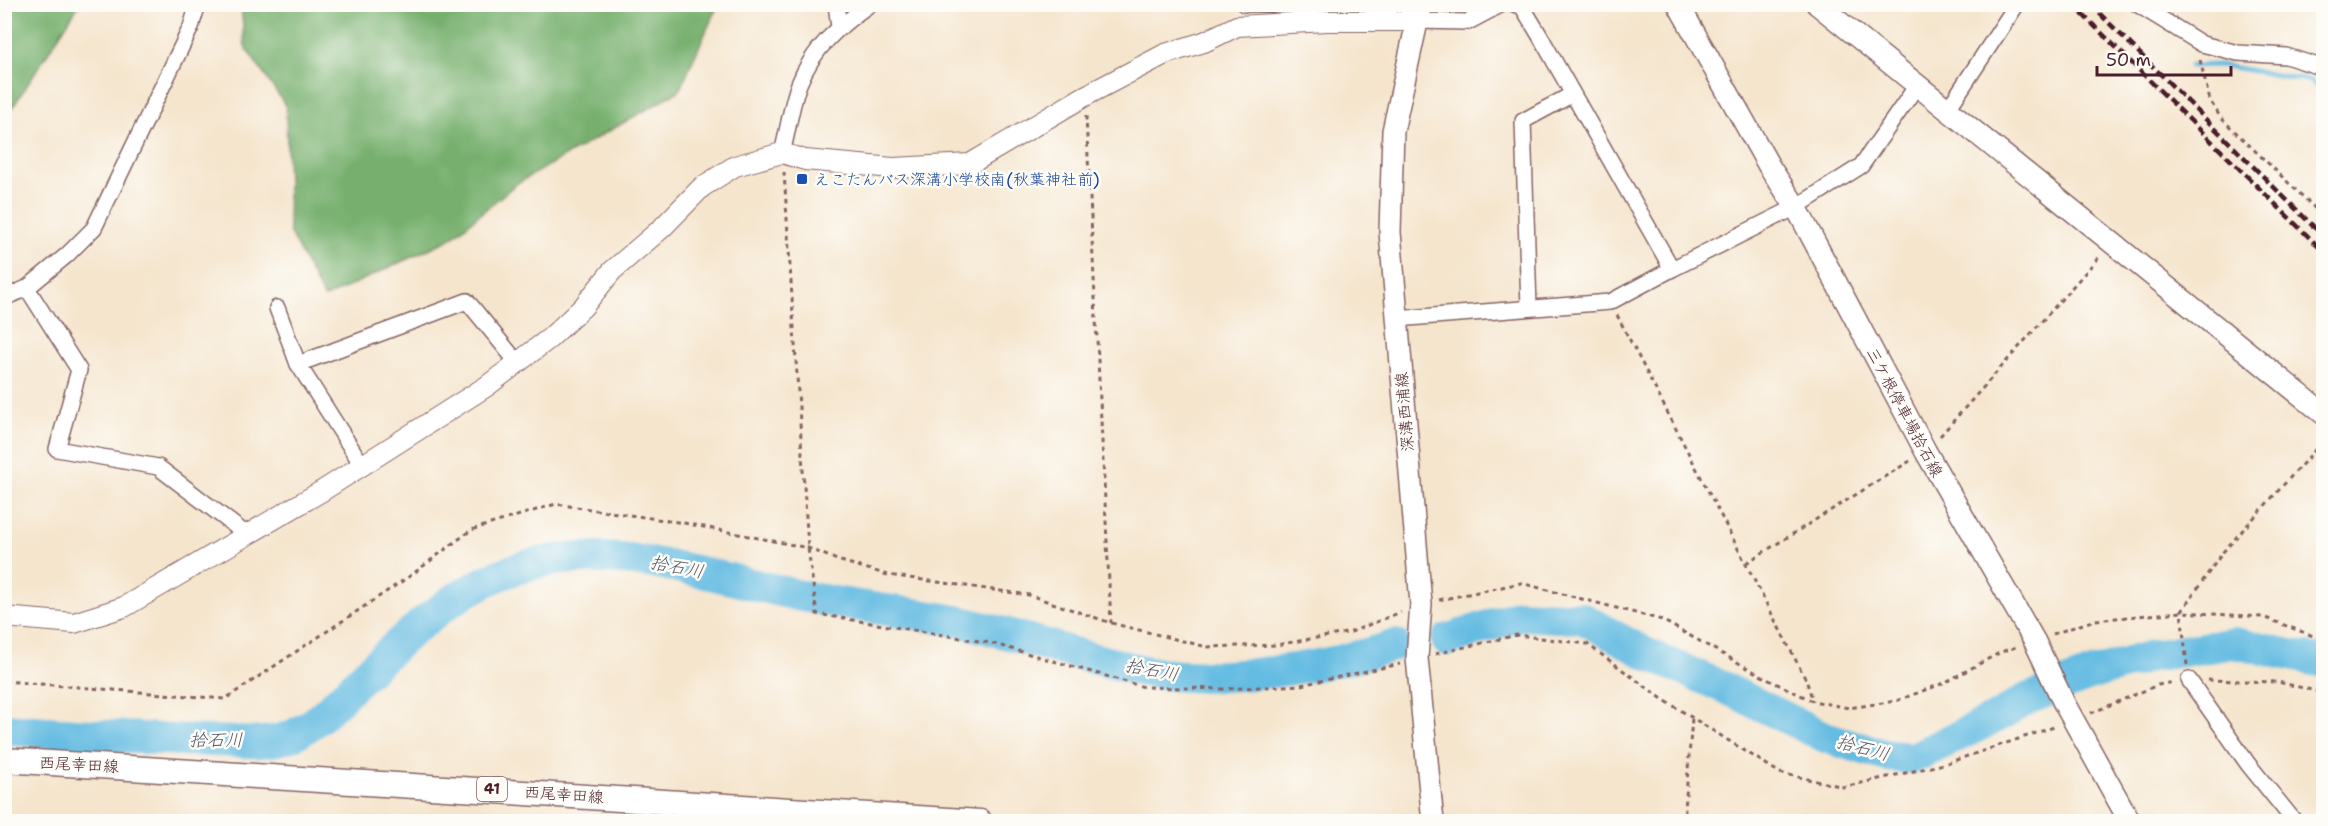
<svg xmlns="http://www.w3.org/2000/svg" width="2328" height="826" font-family="'Shantell Sans','Klee One',sans-serif">
<style>
.forest{fill:#77b06e;stroke:#60684c;stroke-width:1.5}
.lines{fill:none;stroke-linecap:round;stroke-linejoin:round}
.stream{stroke:#65bce2;stroke-width:5}
.river{stroke:#65bce2;stroke-width:32}
.minor-casing{stroke:#866464;stroke-width:18}
.tertiary-casing{stroke:#866464;stroke-width:22}
.secondary-casing{stroke:#866464;stroke-width:24}
.primary-casing{stroke:#866464;stroke-width:27}
.path{stroke:#866464;stroke-width:3;stroke-dasharray:4.5 4.5;stroke-linecap:butt}
.minor{stroke:#fff;stroke-width:15}
.tertiary{stroke:#fff;stroke-width:20}
.secondary{stroke:#fff;stroke-width:21}
.primary{stroke:#fff;stroke-width:24}
.rail{stroke:#4a1f2b;stroke-width:4.5;stroke-dasharray:9 4.5;stroke-linecap:butt}
.transit-dot{fill:#1a4fb4;stroke:#fdfcf7;stroke-width:2}
.labels{text-anchor:middle;stroke-width:5;stroke-linejoin:round;paint-order:stroke}
.shield{fill:#fdfcf7;stroke:#806168;stroke-width:1.5}
.shield-label{font-size:15px;font-weight:bold;fill:#4a1f2b}
.transit-label{font-size:16px;fill:#164399;stroke:#fdfcf7;text-anchor:start}
.street-label{font-size:16px;fill:#4a1f2b;stroke:#fdfcf7}
.water-label{font-size:18px;font-style:italic;fill:#53566b;stroke:#fdfcf7}
</style>
<rect width="100%" height="100%" fill="#fdfcf7"/>
<filter id="ink" filterUnits="userSpaceOnUse"><feTurbulence type="fractalNoise" baseFrequency=".0167" numOctaves="2"/><feDisplacementMap in="SourceGraphic" scale="12" xChannelSelector="R" yChannelSelector="G"/><feConvolveMatrix kernelMatrix="1 2 1 2 8 2 1 2 1" color-interpolation-filters="sRGB"/></filter>
<filter id="wash" filterUnits="userSpaceOnUse"><feTurbulence type="fractalNoise" baseFrequency=".008" numOctaves="4" result="noise"/><feDisplacementMap in="SourceGraphic" scale="24" xChannelSelector="R" yChannelSelector="G"/><feGaussianBlur stdDeviation="1.35" result="paint"/><feColorMatrix in="noise" values="0 0 0 0 0 0 0 0 0 0 0 0 0 0 0 0 0 1.4 0 .05"/><feComposite in="paint" operator="in"/></filter>
<g filter="url(#wash)">
<rect width="100%" height="100%" fill="#f5e5cd"/>
<g class="forest">
<path d="M5,4L79,5L5,119L4,5Z"/>
<path d="M241,5V4L718,5L679,91L516,184L450,239L324,298L289,231L286,106L245,47Z"/>
</g>
<g class="lines">
<path class="stream" d="M2190,66L2220,65L2311,81L2324,93"/>
<g class="river">
<path d="M1447,640L1520,615L1582,618L1645,653L1725,688L1825,737L1887,756L1913,758L2003,714L2025,700L2089,675L2151,656L2234,643L2324,662"/>
<path d="M4,729C73,734 142,739 211,741C237,741 266,746 291,736C318,724 338,700 359,680C418,624 479,566 564,559C641,552 714,576 788,593C843,606 900,610 956,621C1023,635 1088,661 1155,673C1221,684 1332,667 1395,645"/>
</g>
</g>
</g>
<g filter="url(#ink)">
<g class="lines">
<defs>
<g id="minor">
<path d="M836,4L839,27"/>
<path d="M1244,4H1273"/>
<path d="M1514,4L1522,6L1540,36L1672,269L1796,207L1861,166L1918,84"/>
<path d="M2137,4L2202,44L2238,53L2286,56L2324,68"/>
<path d="M1415,21L1468,22L1502,4"/>
<path d="M1948,109L2017,4"/>
<path d="M782,153C788,131 791,105 799,84C813,48 839,26 870,4"/>
<path d="M27,288L79,370L57,449L158,467L247,535"/>
<path d="M4,298L27,288L67,255L94,228L191,27L198,4"/>
<path d="M277,308L298,364L362,465"/>
<path d="M1529,308L1523,121L1571,95"/>
<path d="M1396,319L1610,302L1672,269"/>
<path d="M298,364L467,301L517,362"/>
<path d="M2189,680L2248,764L2295,822"/>
</g>
<path id="tertiary" d="M4,617L74,623L124,607L322,491L487,386L550,338L583,307L612,271L662,228L702,187L735,166L782,153L805,160L893,168L970,164L1085,96L1165,54L1204,42L1237,26L1327,21H1415"/>
<g id="secondary">
<path d="M1421,4L1393,131L1390,232L1421,604L1417,658L1433,822"/>
<path d="M1678,4L1769,166L1796,207L1926,452L2035,642L2064,703L2130,822"/>
<path d="M1817,4L2324,414"/>
</g>
<path id="primary" d="M4,760L980,822"/>
</defs>
<use href="#minor" class="minor-casing"/>
<use href="#tertiary" class="tertiary-casing"/>
<use href="#secondary" class="secondary-casing"/>
<use href="#primary" class="primary-casing"/>
<g class="path">
<path d="M2200,60L2210,101L2221,118L2324,217"/>
<path d="M1086,116L1111,623"/>
<path d="M784,172L808,548L817,614L991,643L1144,687L1224,689L1301,685L1400,664"/>
<path d="M1617,315L1806,680L1813,701"/>
<path d="M1940,436L2099,257"/>
<path d="M1746,563L1910,461"/>
<path d="M1439,600L1521,583L1662,620L1769,680L1813,701L1849,708L1896,701L1944,683L2001,652L2016,647"/>
<path d="M2053,634L2095,620L2181,612L2263,617L2324,640"/>
<path d="M1435,654L1517,635L1587,644L1661,698L1780,773L1844,787L1944,764L2057,726"/>
<path d="M2187,665L2181,612L2223,552L2324,440"/>
<path d="M2208,680L2278,682L2324,693"/>
<path d="M4,681L225,699L410,576L471,530L556,504L684,523L808,548L837,560L888,575L1029,595L1111,623L1207,647L1276,645L1351,632L1401,612"/>
<path d="M2091,713L2158,685L2175,682"/>
<path d="M1684,822L1692,718"/>
</g>
<use href="#minor" class="minor"/>
<use href="#tertiary" class="tertiary"/>
<use href="#secondary" class="secondary"/>
<use href="#primary" class="primary"/>
<g class="rail">
<path d="M2072,4L2324,252"/>
<path d="M2090,4L2324,237"/>
</g>
</g>
</g>
<rect class="transit-dot" x="796" y="173" width="12" height="12" rx="3"/>
<g class="labels">
<rect class="shield" x="477" y="777" width="30" height="24" rx="4.5"/>
<g class="shield-label">
<text x="492" y="794">41</text>
</g>
<g class="transit-label">
<text x="814" y="185">えこたんバス深溝小学校南(秋葉神社前)</text>
</g>
<g class="street-label">
<text transform="translate(1404 412) rotate(-95)" y="6">深溝西浦線</text>
<text transform="translate(1905 412) rotate(62)" y="6">三ケ根停車場拾石線</text>
<text transform="translate(79 764) rotate(3)" y="6">西尾幸田線</text>
<text transform="translate(564 794) rotate(4)" y="6">西尾幸田線</text>
</g>
<g class="water-label">
<text transform="translate(677 567) rotate(11)" y="6">拾石川</text>
<text transform="translate(1152 670) rotate(11)" y="6">拾石川</text>
<text x="216" y="746">拾石川</text>
<text transform="translate(1863 748) rotate(15)" y="6">拾石川</text>
</g>
</g>
<rect width="2328" height="826" fill="none" stroke="#fdfcf7" stroke-width="24"/>
<path d="M2097 66v9h134v-9" fill="none" stroke="#4a1f2b" stroke-width="3"/>
<text x="2106" y="66" font-size="18" fill="#4a1f2b" stroke="#fdfcf7" stroke-width="4.5" paint-order="stroke">50 m</text>
</svg>
